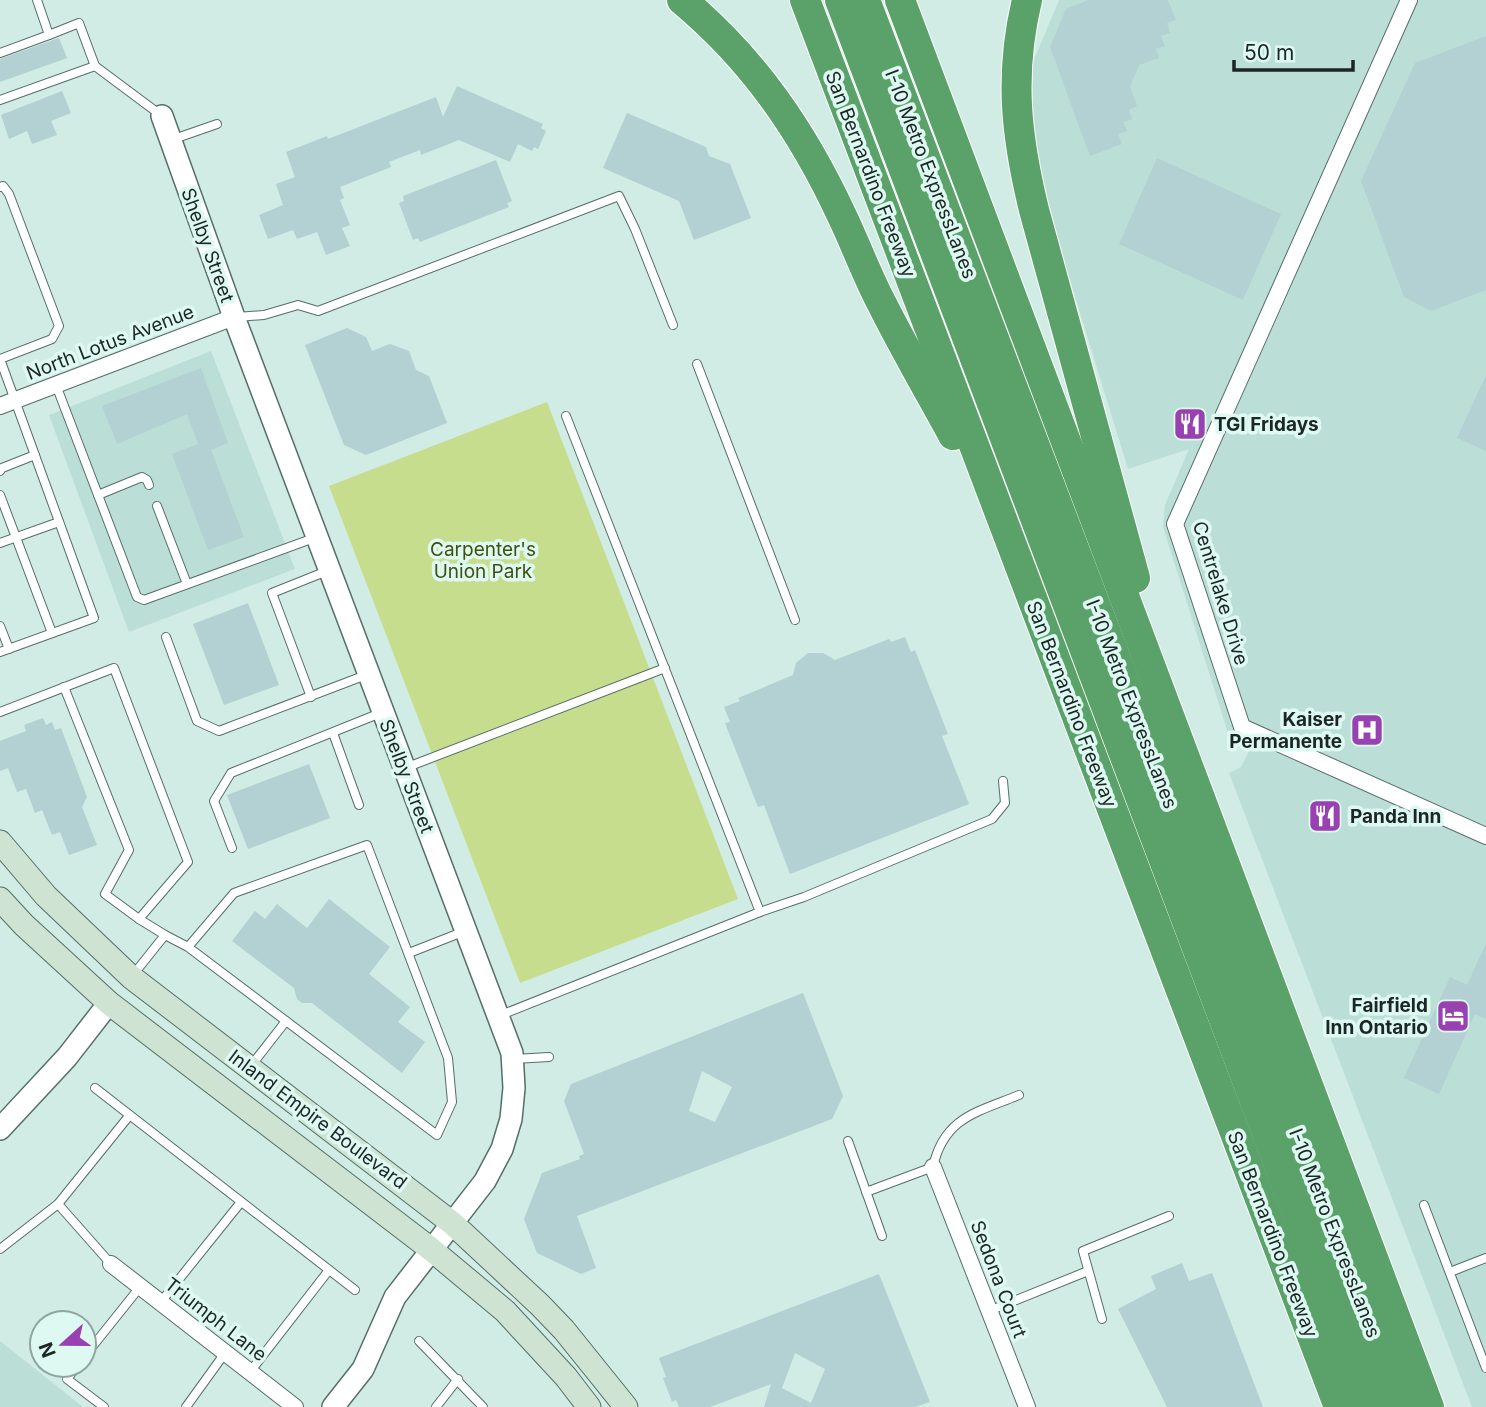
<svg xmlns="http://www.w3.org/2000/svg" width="1486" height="1407" font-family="Inter,sans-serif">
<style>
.built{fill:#bbdfd6}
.green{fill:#c6dd8e}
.building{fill:#b3d0d3;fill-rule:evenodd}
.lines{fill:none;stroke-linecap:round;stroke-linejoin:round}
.service-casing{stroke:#556e67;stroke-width:10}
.minor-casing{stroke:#556e67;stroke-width:18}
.tertiary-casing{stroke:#556e67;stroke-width:24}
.secondary-casing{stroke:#556e67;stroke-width:25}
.motorway-casing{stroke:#fff;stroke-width:32}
.service{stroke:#fff;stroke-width:8}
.minor{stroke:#fff;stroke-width:16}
.tertiary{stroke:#fff;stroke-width:21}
.secondary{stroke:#cee3d2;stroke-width:23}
.motorway{stroke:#5ba16a;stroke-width:30}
.labels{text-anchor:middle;stroke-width:7;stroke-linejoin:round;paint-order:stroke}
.street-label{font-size:19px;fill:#1c2624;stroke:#ddf9f2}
.poi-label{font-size:19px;font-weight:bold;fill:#1c2624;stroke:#ddf9f2;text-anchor:start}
.park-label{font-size:19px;fill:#41500d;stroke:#ddf9f2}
</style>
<rect width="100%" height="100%" fill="#d0ece4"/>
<g class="built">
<path d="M1059,0H1486V1407H1472L1229,773L1241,767L1251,747L1229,736L1163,527L1165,505L1189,449L1128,469L1049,212L1037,169L1028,74Z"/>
<path d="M211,351L295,569L129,632L49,415Z"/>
<path d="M0,1341L83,1407H0Z"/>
</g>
<path class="green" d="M547,402L738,899L520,983L329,486Z"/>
<g class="building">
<path d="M1088,0H1168L1176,20L1167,23L1170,33L1161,36L1165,46L1156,49L1159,58L1139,65L1130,87L1137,106L1129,110L1132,119L1123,122L1127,131L1118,134L1122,144L1090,156L1050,47L1066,9Z"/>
<path d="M1486,36V290L1431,311L1404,297L1361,181L1415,63Z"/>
<path d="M59,38L67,58L0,82V59Z"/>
<path d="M457,86L543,124L541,128L546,131L538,149L534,147L532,151L518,144L510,162L459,140L421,155L420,150L389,162L391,167L340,187L344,198L340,200L350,225L342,228L350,246L326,255L317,232L297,239L293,230L268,239L259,215L283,205L276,184L295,177L286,152L327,136L328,139L436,97L443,117Z"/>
<path d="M62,91L71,113L51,121L57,135L32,144L27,131L9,139L1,115Z"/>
<path d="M627,113L706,147L709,156L730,164L751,218L694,240L679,201L603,168Z"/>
<path d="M1157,158L1281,214L1243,300L1119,244Z"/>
<path d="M496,160L512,201L507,203L509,207L420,242L418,238L413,240L399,203L404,201L403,196Z"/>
<path d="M347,328L366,337L372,351L390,344L409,351L416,370L429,376L447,423L366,455L344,445L305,345Z"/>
<path d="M201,368L228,443L211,450L244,537L208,550L172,454L198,444L187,414L117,444L102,406Z"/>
<path d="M1486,375V451L1457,438Z"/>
<path d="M248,603L279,685L224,705L193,624Z"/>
<path d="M905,637L911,652L915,650L948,734L942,736L969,804L790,874L764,805L758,807L725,723L730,722L724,707L740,701L738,698L793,675L796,663L808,653H823L835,660L889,639L891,642Z"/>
<path d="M43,718L46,725L52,722L55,730L61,728L87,797L82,807L97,845L69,855L60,832L52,835L42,810L35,813L26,789L17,792L8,768L0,771V741L26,731L24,725Z"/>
<path d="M309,764L330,818L248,849L227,795Z"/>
<path d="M329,899L390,947L369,974L410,1007L398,1022L425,1042L402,1073L312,1003H302L297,999L294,988L232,941L255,911L265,919L277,904L307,928Z"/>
<path d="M1486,943V1019L1475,1014L1439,1094L1404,1078L1450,977L1467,985Z"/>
<path d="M803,993L843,1096L832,1119L577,1216L596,1268L581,1274L537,1253L524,1219L542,1173L580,1159L579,1156L584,1154L564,1101L571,1084ZM702,1071L732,1087L715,1122L689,1111Z"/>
<path d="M1182,1263L1189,1281L1212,1273L1263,1407H1167L1118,1309L1156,1289L1151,1276Z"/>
<path d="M879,1274L930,1402L915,1407H764L771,1384L710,1407H679L676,1400L672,1402L663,1378L666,1377L659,1358ZM795,1353L825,1369L811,1403L782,1388Z"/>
</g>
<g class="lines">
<defs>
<g id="service">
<path d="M0,53L49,35L37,0"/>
<path d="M95,66L162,116"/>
<path d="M0,100L95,66L79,23L49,35"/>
<path d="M171,140L217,124"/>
<path d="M0,187L3,186L9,194L59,326L52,339L0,359"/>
<path d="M237,317L264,315L298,305L318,311L619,196L635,229L673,325"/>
<path d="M0,359L94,618L0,652"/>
<path d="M697,364L795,620"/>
<path d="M56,385L137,597L144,600L314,538"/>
<path d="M0,471L2,468L35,455"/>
<path d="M0,495L52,633"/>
<path d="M98,495L142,477L147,480L149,485"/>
<path d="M157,506L187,584"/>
<path d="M0,543L59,522"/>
<path d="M0,626L9,649"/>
<path d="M166,637L197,721L219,731L366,675"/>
<path d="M64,687L129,850L105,894L139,919"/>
<path d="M311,697L272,593L327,571"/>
<path d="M0,712L114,668L188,862L139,919L165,935L133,975"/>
<path d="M333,733L359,805"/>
<path d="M405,768L665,668"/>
<path d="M232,848L214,801L231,773L383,712"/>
<path d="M760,912L804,897L992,819L1005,803L1003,781"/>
<path d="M165,935L188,947L437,1135L452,1102L448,1058L367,845L234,893L188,947"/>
<path d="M409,953L465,931"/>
<path d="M501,1015L760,912L566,416"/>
<path d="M514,1059L549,1057"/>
<path d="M250,1067L286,1021"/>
<path d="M95,1088L355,1290"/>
<path d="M848,1141L882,1236"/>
<path d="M866,1192L933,1167C944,1117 978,1112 1019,1095"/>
<path d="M58,1204L111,1264"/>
<path d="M1424,1205L1486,1368"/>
<path d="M0,1249L58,1204L129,1116"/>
<path d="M1450,1272L1486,1258"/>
<path d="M160,1303L241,1202"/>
<path d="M989,1311L1088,1271"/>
<path d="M1102,1319L1083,1251L1169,1216"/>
<path d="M419,1341L483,1407"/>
<path d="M84,1357L140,1287"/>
<path d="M78,1365L67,1379L104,1407"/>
<path d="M250,1372L329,1270"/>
<path d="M186,1407L225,1353"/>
<path d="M436,1407L458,1379"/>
</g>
<g id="minor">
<path d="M1409,0L1175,524L1242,727L1486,836"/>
<path d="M0,406L234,317"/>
<path d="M933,1167L1027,1407"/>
<path d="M111,1264L295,1407"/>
</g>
<g id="tertiary">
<path d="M162,116L234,317L512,1053L514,1088L511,1119L502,1149L485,1181L395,1297L363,1369L333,1407"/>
<path d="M0,1129L67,1057L109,1003"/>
</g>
<g id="secondary">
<path d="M0,842L46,896L131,977L452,1223L540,1305L564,1330L626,1407"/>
<path d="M0,899L24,925L109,1003L432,1250L505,1311L566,1377L589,1407"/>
</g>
<g id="motorway">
<path d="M682,0C754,60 803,132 842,216C856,245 867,276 882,304C904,348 929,391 953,435"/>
<path d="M805,0L1339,1407"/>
<path d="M840,0L1370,1407"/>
<path d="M865,0L1401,1407"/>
<path d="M900,0L1429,1407"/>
<path d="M1027,0C1009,75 1016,136 1034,210L1135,578"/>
</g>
</defs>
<use href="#service" class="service-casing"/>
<use href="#minor" class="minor-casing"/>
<use href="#tertiary" class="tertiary-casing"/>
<use href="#secondary" class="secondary-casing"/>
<use href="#motorway" class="motorway-casing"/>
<use href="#service" class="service"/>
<use href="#minor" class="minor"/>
<use href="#tertiary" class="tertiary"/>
<use href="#secondary" class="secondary"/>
<use href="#motorway" class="motorway"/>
</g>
<defs>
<symbol id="restaurant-square" viewBox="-11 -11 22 22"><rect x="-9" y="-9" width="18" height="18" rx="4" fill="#9742b0" stroke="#ddf9f2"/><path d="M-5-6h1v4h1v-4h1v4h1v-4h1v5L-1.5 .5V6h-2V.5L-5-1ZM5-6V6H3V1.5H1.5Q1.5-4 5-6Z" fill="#fff"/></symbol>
<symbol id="hospital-square" viewBox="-11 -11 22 22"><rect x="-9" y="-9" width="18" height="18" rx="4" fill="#9742b0" stroke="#ddf9f2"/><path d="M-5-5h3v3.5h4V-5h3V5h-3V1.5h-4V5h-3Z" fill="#fff"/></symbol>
<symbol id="hotel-square" viewBox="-11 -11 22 22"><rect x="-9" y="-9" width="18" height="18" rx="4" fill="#9742b0" stroke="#ddf9f2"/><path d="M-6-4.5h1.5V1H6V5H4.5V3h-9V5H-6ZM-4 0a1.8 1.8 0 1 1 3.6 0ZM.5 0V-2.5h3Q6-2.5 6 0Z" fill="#fff"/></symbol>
</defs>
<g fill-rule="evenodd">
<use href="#restaurant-square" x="1171" y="405" width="38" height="38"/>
<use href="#hospital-square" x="1348" y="711" width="38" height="38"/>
<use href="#restaurant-square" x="1306" y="797" width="38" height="38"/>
<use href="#hotel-square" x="1434" y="997" width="38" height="38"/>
</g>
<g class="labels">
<g class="street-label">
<text transform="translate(871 174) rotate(69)" y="7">San Bernardino Freeway</text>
<text transform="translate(931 174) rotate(69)" y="7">I-10 Metro ExpressLanes</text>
<text transform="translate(208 245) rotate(70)" y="7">Shelby Street</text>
<text transform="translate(110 342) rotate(-21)" y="7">North Lotus Avenue</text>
<text transform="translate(1221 593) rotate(73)" y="7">Centrelake Drive</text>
<text transform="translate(1072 704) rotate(69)" y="7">San Bernardino Freeway</text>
<text transform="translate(1132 704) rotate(69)" y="7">I-10 Metro ExpressLanes</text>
<text transform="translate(407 776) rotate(69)" y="7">Shelby Street</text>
<text transform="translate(318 1119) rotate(37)" y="7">Inland Empire Boulevard</text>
<text transform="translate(1335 1233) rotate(69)" y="7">I-10 Metro ExpressLanes</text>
<text transform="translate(1273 1234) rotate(69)" y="7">San Bernardino Freeway</text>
<text transform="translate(999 1279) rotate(69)" y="7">Sedona Court</text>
<text transform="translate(216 1319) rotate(38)" y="7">Triumph Lane</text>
</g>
<g class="poi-label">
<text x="1214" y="431">TGI Fridays</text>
<text x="1342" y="726" text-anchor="end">Kaiser<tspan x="1342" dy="22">Permanente</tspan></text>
<text x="1350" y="823">Panda Inn</text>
<text x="1428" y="1012" text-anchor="end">Fairfield<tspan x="1428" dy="22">Inn Ontario</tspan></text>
</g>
<g class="park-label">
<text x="483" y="556">Carpenter's<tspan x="483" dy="22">Union Park</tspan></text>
</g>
</g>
<g transform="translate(63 1344) rotate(249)"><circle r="33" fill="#ddf9f2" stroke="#90a5a0" stroke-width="2"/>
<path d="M0-5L12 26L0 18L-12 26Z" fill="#9742b0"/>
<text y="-10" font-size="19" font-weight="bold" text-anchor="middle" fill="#1c2624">N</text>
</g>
<path d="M1234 60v10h119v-10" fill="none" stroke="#1c2624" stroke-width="3.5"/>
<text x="1244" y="60" font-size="21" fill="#1c2624" stroke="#ddf9f2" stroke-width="5" paint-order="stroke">50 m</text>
</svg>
